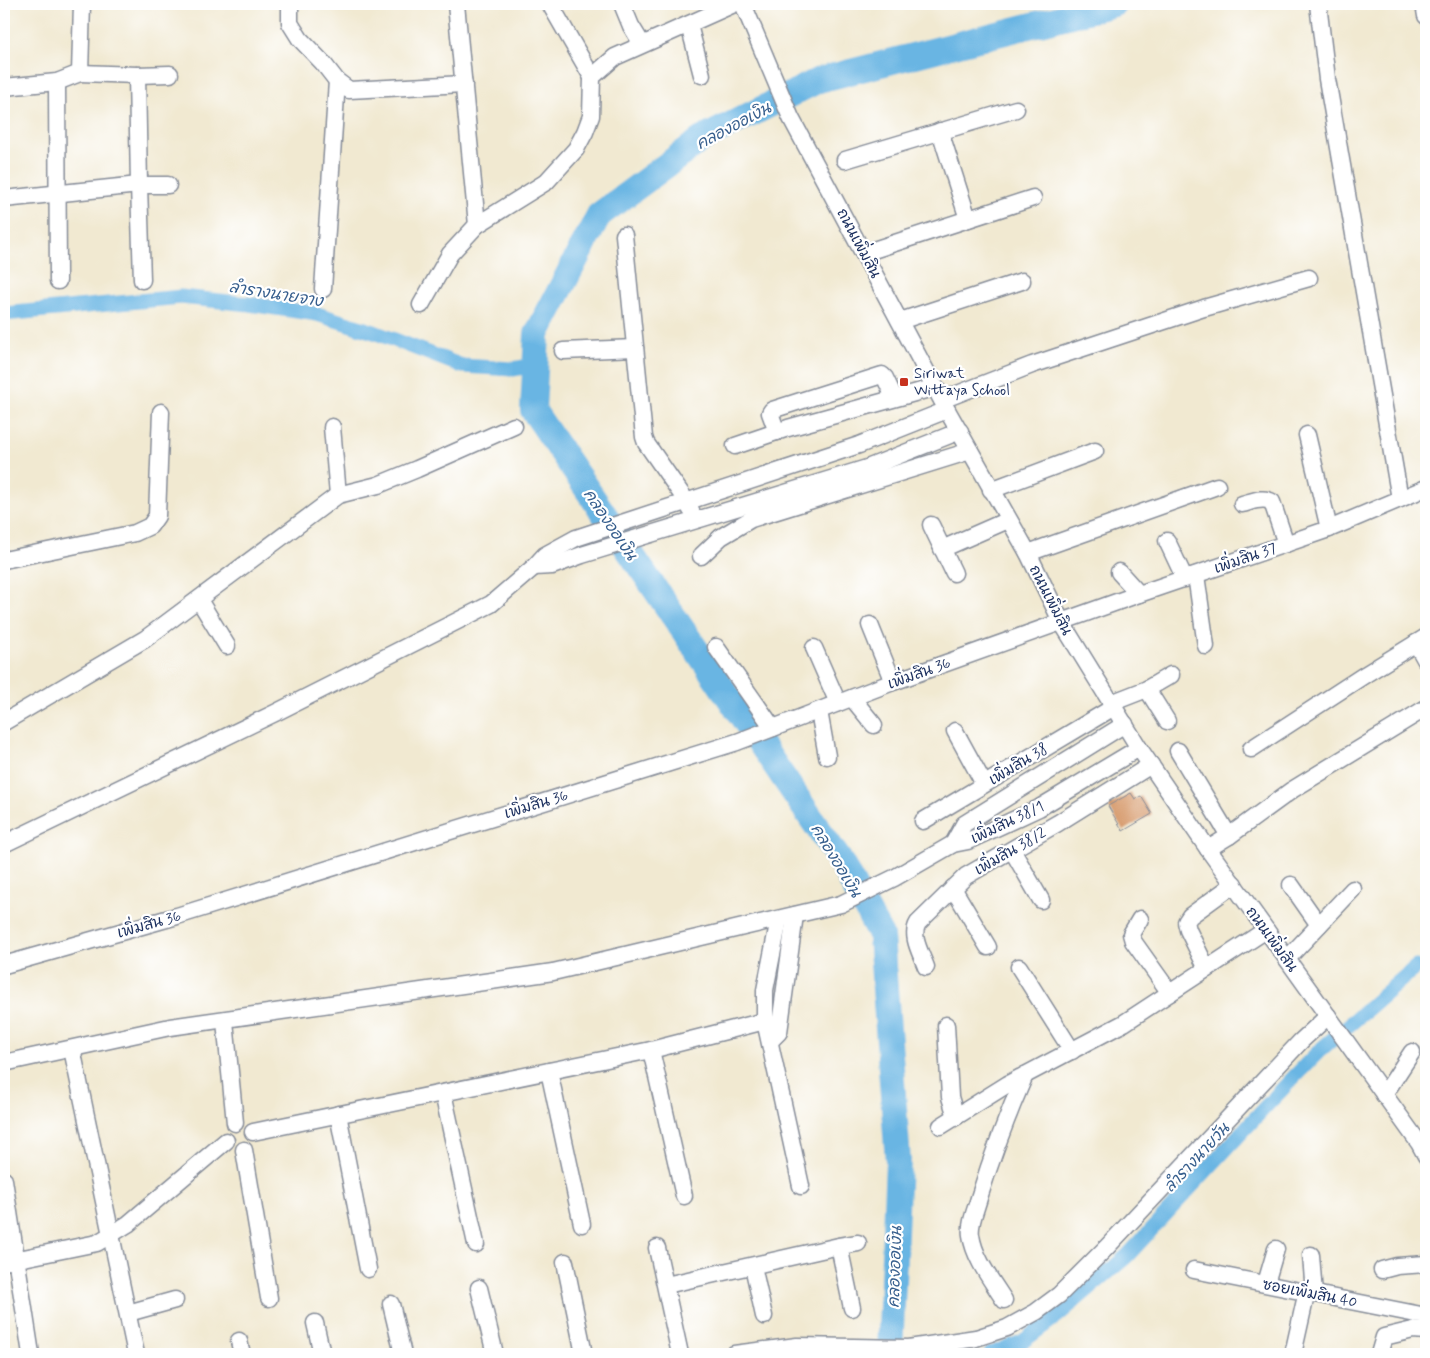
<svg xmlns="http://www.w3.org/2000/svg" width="1430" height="1358" font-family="Mynerve,'Playpen Sans Thai',sans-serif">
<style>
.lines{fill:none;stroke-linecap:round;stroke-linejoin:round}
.canal{stroke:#69b5e3;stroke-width:15}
.river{stroke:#69b5e3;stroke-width:26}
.building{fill:#d6996b}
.minor-casing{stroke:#868c98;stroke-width:19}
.minor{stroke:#fff;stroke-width:16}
.poi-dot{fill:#c8321e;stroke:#fff;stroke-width:2}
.labels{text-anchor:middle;stroke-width:4.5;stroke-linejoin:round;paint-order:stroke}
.street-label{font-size:15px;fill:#1b2f5e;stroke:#fff}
.poi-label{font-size:15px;fill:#1b2f5e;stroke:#fff;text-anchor:start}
.water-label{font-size:16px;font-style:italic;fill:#365e8d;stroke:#fff}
</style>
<rect width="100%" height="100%" fill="#fff"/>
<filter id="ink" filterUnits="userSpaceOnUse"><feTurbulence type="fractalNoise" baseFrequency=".02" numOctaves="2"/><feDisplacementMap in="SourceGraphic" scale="10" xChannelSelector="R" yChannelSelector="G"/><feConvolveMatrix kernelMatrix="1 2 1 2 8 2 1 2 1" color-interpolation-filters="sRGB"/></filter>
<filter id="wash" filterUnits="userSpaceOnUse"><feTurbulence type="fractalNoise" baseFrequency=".0096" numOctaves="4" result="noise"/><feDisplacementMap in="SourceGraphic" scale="20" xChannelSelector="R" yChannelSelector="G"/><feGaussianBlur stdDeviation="1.12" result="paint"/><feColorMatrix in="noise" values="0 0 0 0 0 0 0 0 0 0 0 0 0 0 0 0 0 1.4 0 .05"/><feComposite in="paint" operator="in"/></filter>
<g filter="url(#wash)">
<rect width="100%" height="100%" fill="#f1e9d1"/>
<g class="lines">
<g class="canal">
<path d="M4,314L181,297L249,304L317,314L374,332L462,366L513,369L535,365"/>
<path d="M991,1354L1022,1342L1057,1316L1127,1256L1269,1103L1319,1051L1416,967"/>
</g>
<path class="river" d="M890,1354L898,1161L881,936L839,859L533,410L537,334L599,215L702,139L819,80L1114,4"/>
</g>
<g id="blocks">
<path class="building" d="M1131,793L1135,799L1141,796L1152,814L1123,831L1108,806Z"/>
</g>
</g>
<g filter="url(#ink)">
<use href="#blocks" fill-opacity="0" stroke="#868c98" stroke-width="1"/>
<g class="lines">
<defs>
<g id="minor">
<path d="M290,4V23L300,39L323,63L337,81L349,90L464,84"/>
<path d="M456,4L477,225"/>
<path d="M550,4L592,77"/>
<path d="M622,4L631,26L642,44"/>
<path d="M743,4L791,118L947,410L1028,553L1062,623L1139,748L1208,849L1419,1143L1426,1156"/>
<path d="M1318,4L1327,79L1400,499"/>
<path d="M1424,4L1426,16"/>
<path d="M689,25L702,75"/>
<path d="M80,73L137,75L170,74"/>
<path d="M137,75L139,185L142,280"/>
<path d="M57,82L58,281"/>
<path d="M4,87L57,82L80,73L82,4"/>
<path d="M940,131L968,219"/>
<path d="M845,160L1016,109"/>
<path d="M4,199L139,185H168"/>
<path d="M624,235L644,437L646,443L687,502L691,510"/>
<path d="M864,253L1033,198"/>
<path d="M323,289L337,81"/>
<path d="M421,305L450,254L477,225L546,182L576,149L585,132L591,116L592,77L615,57L734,4"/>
<path d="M900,321L1022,281"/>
<path d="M563,351L635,348"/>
<path d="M942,400L1032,365L1204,308L1309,278"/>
<path d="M332,427L338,495"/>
<path d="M777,432L770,413L772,410L882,375L885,378L894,397"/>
<path d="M1307,435L1329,529"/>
<path d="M735,446L788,428L936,387"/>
<path d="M991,490L1095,451"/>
<path d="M1242,504C1251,502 1263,496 1272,502L1286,544"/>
<path d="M931,525L954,573"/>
<path d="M1167,541L1185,579"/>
<path d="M942,549L1008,520"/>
<path d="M1028,553L1217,486"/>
<path d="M701,556L721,537L751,519L970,451"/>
<path d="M4,560L135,533L150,526L157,516L161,412"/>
<path d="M534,567L552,566L582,555L867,468L960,431"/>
<path d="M1119,572L1139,594"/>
<path d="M1196,575L1206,646"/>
<path d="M199,600L227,646"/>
<path d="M870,625L893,682"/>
<path d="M1416,643L1426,661"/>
<path d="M716,647L773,728"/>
<path d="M814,648L838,703"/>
<path d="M1147,689L1167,721"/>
<path d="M852,698L874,725"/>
<path d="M1111,703L1147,689L1171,675"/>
<path d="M819,711L827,756"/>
<path d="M4,722L145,639L338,495L378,485L417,469L514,426"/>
<path d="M955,731L984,784"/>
<path d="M1251,749L1366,674L1426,637"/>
<path d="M1178,751L1229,836"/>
<path d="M923,821L1114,707"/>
<path d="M4,844L275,713L491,604L534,567L545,555L576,538L859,445L947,410"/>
<path d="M953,844L964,824L1125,724"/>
<path d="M1208,849L1229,836L1292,790L1426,708"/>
<path d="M1012,850L1041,900"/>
<path d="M1291,885L1319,925"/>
<path d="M953,888L988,947"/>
<path d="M779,919L765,990V1021L801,1186"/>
<path d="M1140,919L1131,934L1133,941L1170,993"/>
<path d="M1287,959L1353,889"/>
<path d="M4,965L177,916L737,742L893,682L1139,594L1329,529L1426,488"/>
<path d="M926,967C921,953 910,936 918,923L966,876L1058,823L1151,765"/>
<path d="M1019,967L1072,1051"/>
<path d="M1207,969L1188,930L1186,922L1190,916L1234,884"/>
<path d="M225,1021L235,1123"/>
<path d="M946,1025L950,1097L956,1117"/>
<path d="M770,1041L779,1032L795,915"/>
<path d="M72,1049L136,1354"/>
<path d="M651,1050L684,1196"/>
<path d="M4,1063L170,1027L553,972L841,904L894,878L953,844L968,841L1039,808L1139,748"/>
<path d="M549,1071L582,1224"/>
<path d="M443,1093L476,1244"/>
<path d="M1384,1095L1412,1052"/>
<path d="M338,1114L368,1269"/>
<path d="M941,1126L1008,1084L1124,1023L1266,930"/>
<path d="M253,1132L651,1050L765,1021"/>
<path d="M244,1150L269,1298"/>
<path d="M4,1180L31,1354"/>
<path d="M839,1246L852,1308"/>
<path d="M657,1248L680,1354"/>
<path d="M1311,1255L1314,1294"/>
<path d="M4,1262L97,1243L128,1224L226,1141"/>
<path d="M565,1262L584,1354"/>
<path d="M753,1266L764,1316"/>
<path d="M1194,1270L1426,1316"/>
<path d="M1382,1270L1397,1266L1426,1264"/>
<path d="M1266,1283L1276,1249"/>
<path d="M666,1285L839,1246L858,1243"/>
<path d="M479,1288L495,1354"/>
<path d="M1004,1300C992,1281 974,1258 971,1235C969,1224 976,1209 979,1198C992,1156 1007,1116 1025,1075"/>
<path d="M391,1304L403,1354"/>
<path d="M128,1313L175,1300"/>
<path d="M315,1323L322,1354"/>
<path d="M239,1341L242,1354"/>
<path d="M734,1354L797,1346L909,1348L976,1338L1007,1328L1036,1312L1059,1295L1106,1248L1301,1041L1328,1016"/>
<path d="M1293,1354L1307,1291"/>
<path d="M1379,1354L1384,1337L1413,1330L1426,1331"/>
</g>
</defs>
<use href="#minor" class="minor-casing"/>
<use href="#minor" class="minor"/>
</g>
</g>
<rect class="poi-dot" x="899" y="377" width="10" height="10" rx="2.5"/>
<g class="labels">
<g class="street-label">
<text transform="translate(859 243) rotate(62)" y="5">ถนนเพิ่มสิน</text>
<text transform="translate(1245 558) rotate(-19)" y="5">เพิ่มสิน 37</text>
<text transform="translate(1051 600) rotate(63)" y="5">ถนนเพิ่มสิน</text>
<text transform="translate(919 673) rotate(-20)" y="5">เพิ่มสิน 36</text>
<text transform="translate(1018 764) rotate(-31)" y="5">เพิ่มสิน 38</text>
<text transform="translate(536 804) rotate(-17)" y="5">เพิ่มสิน 36</text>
<text transform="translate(1007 822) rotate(-26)" y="5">เพิ่มสิน 38/1</text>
<text transform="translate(1010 851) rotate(-30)" y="5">เพิ่มสิน 38/2</text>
<text transform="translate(149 924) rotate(-16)" y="5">เพิ่มสิน 36</text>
<text transform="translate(1272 939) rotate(54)" y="5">ถนนเพิ่มสิน</text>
<text transform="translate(1310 1293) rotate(11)" y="5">ซอยเพิ่มสิน 40</text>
</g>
<g class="poi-label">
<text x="914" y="378">Siriwat<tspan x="914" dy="17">Wittaya School</tspan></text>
</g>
<g class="water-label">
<text transform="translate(733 125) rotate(-28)" y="6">คลองออเงิน</text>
<text transform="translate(276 293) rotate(9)" y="6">ลำรางนายจาง</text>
<text transform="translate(611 524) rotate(56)" y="6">คลองออเงิน</text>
<text transform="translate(837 860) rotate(59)" y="6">คลองออเงิน</text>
<text transform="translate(1196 1157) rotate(-47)" y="6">ลำรางนายวัน</text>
<text transform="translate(894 1267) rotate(-88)" y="6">คลองออเงิน</text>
</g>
</g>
<rect width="1430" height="1358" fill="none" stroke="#fff" stroke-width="20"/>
</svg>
